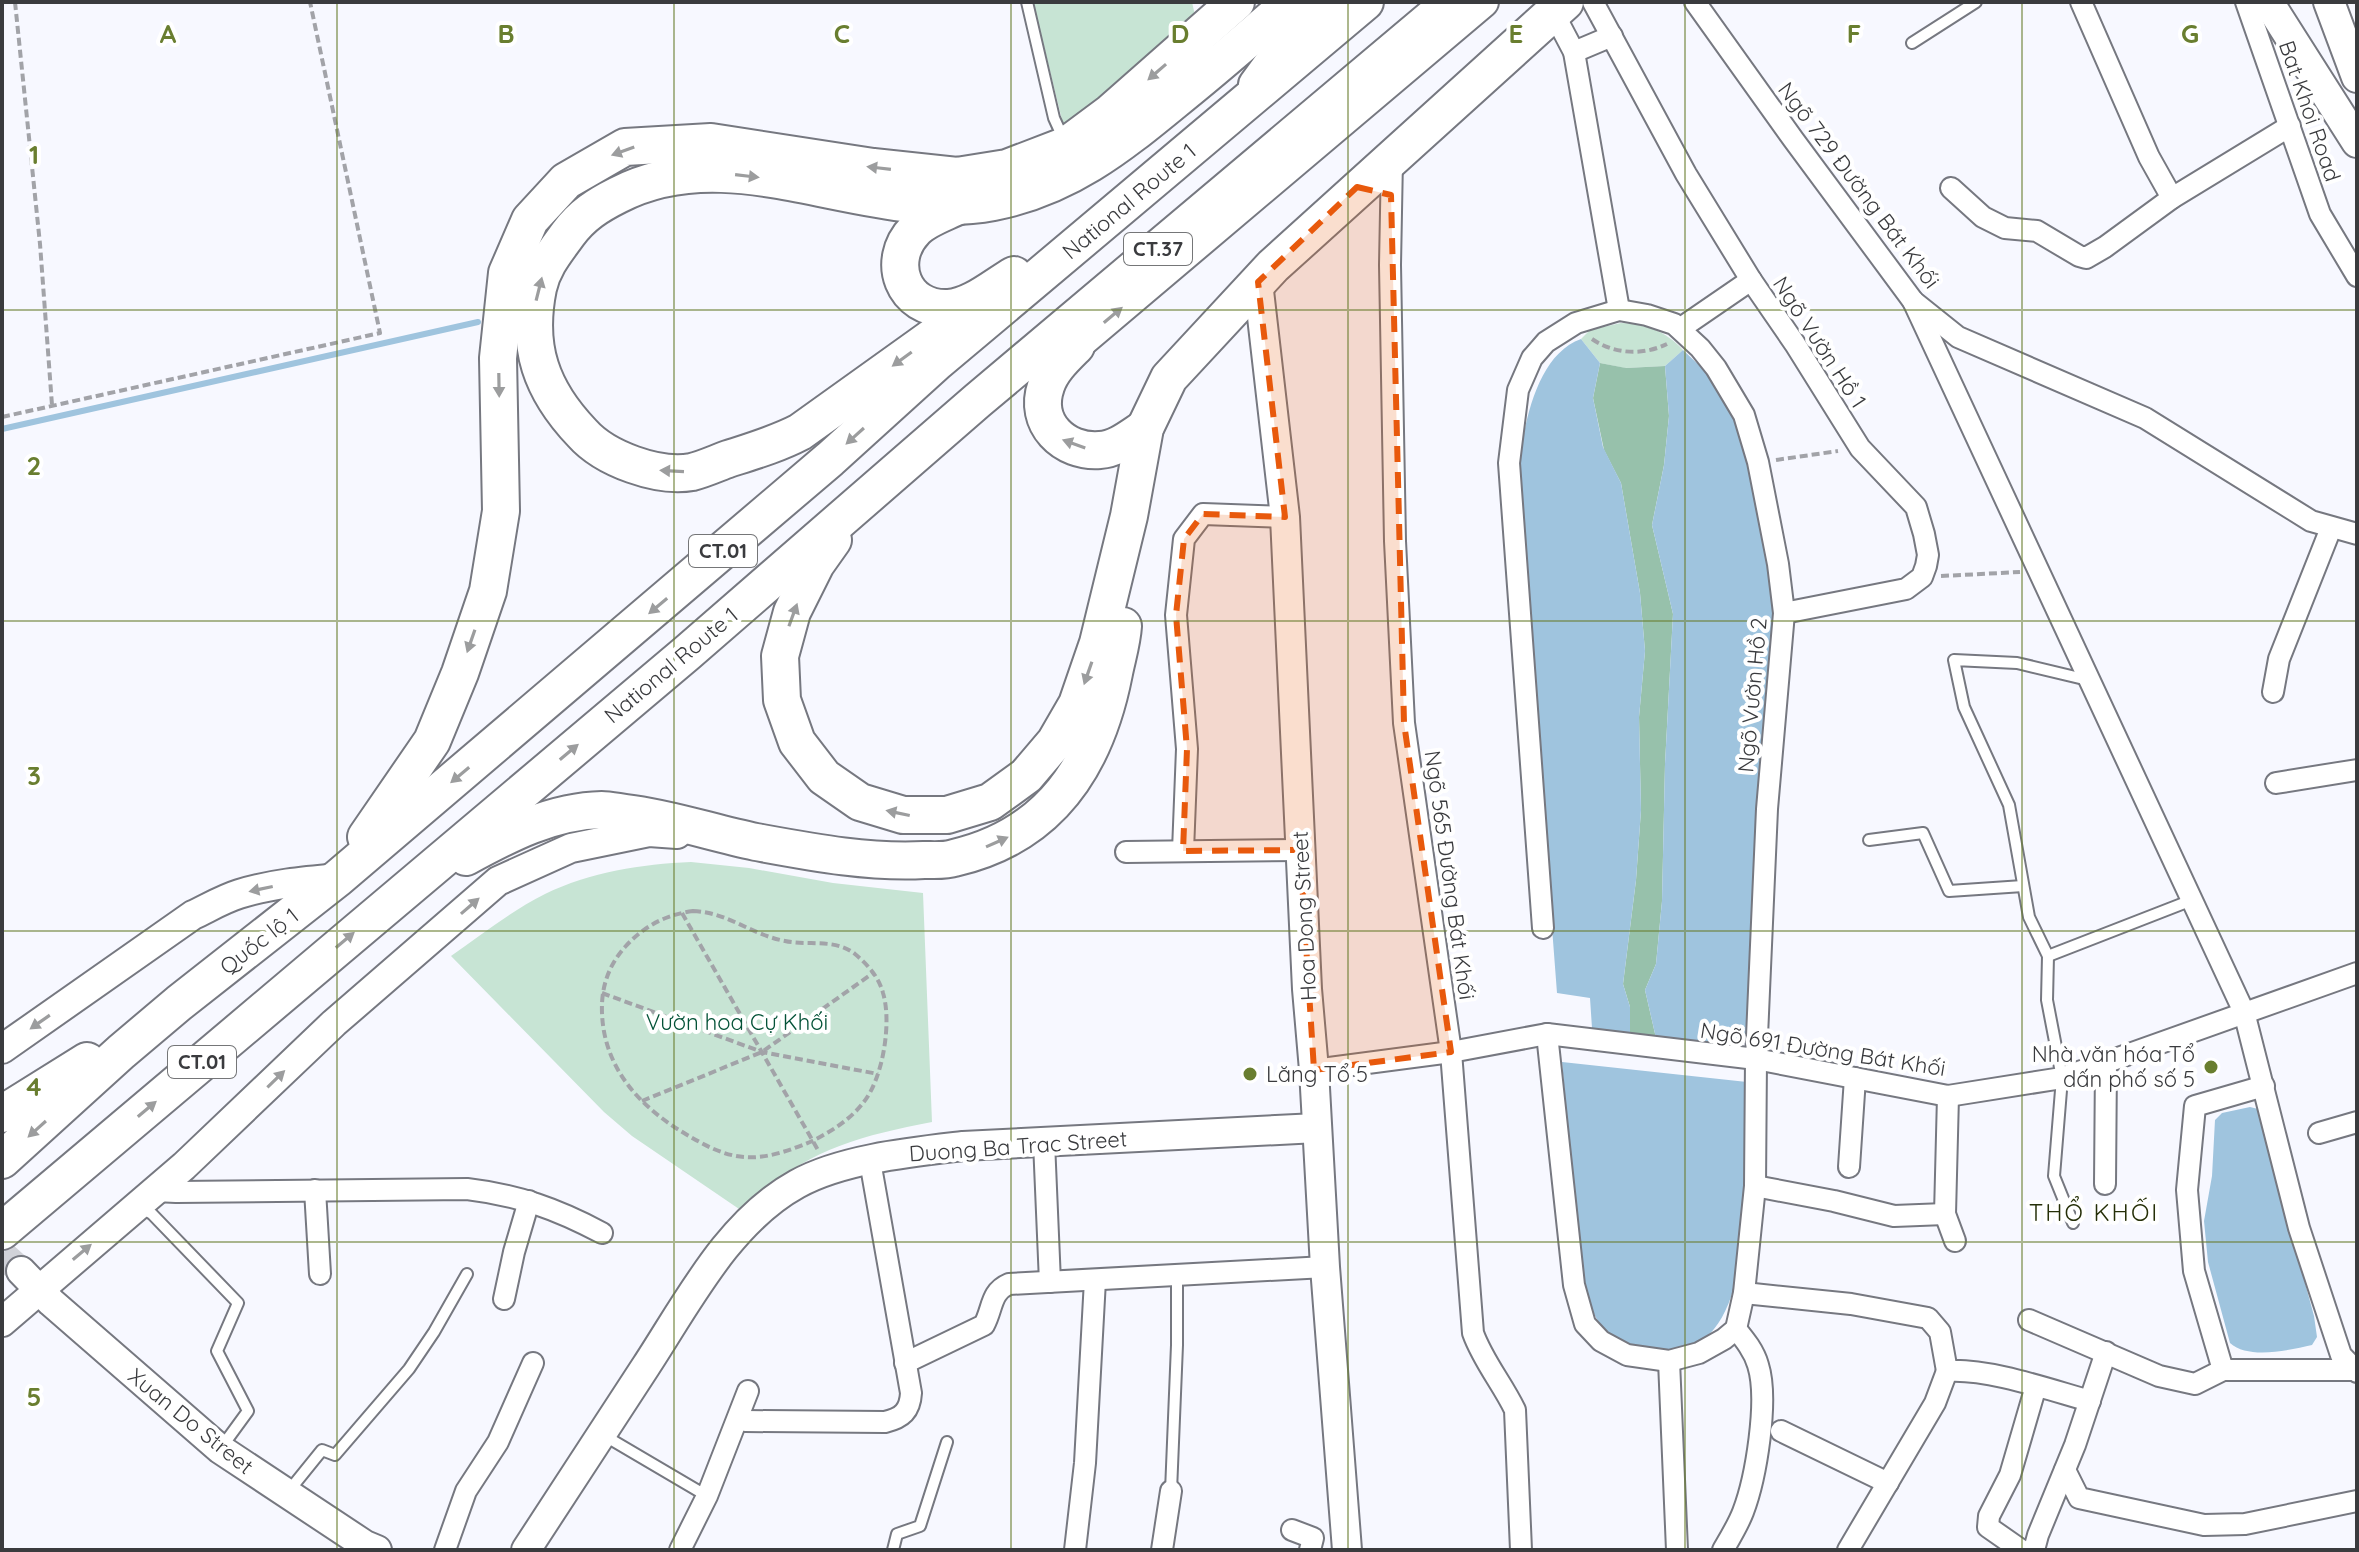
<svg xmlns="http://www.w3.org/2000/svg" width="2359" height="1552" font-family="Quicksand,sans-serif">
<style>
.green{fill:#c7e4d4}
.forest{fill:#97c1ab}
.water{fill:#9fc4de}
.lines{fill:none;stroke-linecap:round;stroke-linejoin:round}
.stream{stroke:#9fc4de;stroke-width:6}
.secondary-tunnel{stroke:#d1d2d8;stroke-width:28;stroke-dasharray:28 14;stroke-linecap:butt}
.lane-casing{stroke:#767880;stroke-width:14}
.street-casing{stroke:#767880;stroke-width:24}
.secondary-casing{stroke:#767880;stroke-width:32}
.primary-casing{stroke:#767880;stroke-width:34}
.highway-casing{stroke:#767880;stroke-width:40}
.path{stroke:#a2a3a8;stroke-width:4;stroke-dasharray:8 4;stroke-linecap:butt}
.lane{stroke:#fff;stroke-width:10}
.street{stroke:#fff;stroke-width:20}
.secondary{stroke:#fff;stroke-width:28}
.primary{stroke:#fff;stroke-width:30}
.highway{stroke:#fff;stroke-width:36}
.oneway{fill:#9c9d9e}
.marked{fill:#e8590c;fill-opacity:0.2;stroke:#e8590c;stroke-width:6;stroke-dasharray:16 10;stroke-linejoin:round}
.grid{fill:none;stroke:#697e2f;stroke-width:2;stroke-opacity:0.55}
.poi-dot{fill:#697e2f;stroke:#fff;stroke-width:3}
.labels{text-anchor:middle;stroke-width:8;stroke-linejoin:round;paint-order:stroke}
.shield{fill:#fff;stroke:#757678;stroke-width:2}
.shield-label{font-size:20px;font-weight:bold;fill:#3a3b3e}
.street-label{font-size:22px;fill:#3a3b3e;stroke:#fff}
.park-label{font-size:22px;fill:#035237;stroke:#fff}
.poi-label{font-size:22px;fill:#3a3b3e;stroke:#fff;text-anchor:end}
.neighbourhood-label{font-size:24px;letter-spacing:2px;fill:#252f08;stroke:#fff}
.grid-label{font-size:26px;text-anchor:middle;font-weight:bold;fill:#697e2f;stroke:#fff;stroke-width:8;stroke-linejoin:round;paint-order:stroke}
</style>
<rect width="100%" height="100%" fill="#f7f8ff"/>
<g class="green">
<path d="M1033,2H1192L1196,20L1065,132Z"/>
<path d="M1621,323C1645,324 1666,331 1683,350L1665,366L1625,368L1600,363L1581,339L1590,330Z"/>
<path d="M691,862L749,868L833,883L923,893L932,1122C854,1137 800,1152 742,1211L632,1136L604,1112L451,956C481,935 511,911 545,894C590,872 642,864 691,862Z"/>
</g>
<path class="forest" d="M1600,363L1626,368L1665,366L1669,416L1664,465L1652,525L1673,614L1665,764L1662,901L1656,964L1645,990L1656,1038L1630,1033V1007L1623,984L1636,880L1641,810L1639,717L1645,651L1640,593L1621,483L1604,450L1593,398Z"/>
<g class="water">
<path d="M1581,339L1600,363L1593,398L1603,447L1621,483L1640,593L1645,651L1639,717L1641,810L1636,880L1623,984L1630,1007V1033L1592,1028L1590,998L1557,993L1518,481C1521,437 1533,356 1581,339Z"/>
<path d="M1683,350L1721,386L1734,407L1757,495L1773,585L1776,627L1764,734L1746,1034L1737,1046L1730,1049L1656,1038L1645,990L1656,964L1662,901L1665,764L1673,614L1652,525L1664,465L1669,416L1665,366Z"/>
<path d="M1562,1062L1747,1082C1747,1144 1754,1282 1714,1329C1696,1351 1666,1352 1641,1347C1600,1339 1591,1313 1581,1278Z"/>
<path d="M2250,1107L2258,1109L2314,1316L2317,1337L2312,1345C2289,1350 2249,1360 2230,1343L2208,1262L2204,1221L2212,1176L2215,1120L2222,1113Z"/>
</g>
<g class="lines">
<path class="stream" d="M2,429L478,322"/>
<path class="secondary-tunnel" d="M2,1254L21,1271"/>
<defs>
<g id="lane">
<path d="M1027,2L1054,118L1064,140"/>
<path d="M1912,43L1976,2"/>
<path d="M1869,840L1923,833L1949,891L2023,886"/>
<path d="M2048,956L2192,900"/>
<path d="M139,1206L152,1214L238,1303L217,1351L248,1411L221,1448"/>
<path d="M2073,1223L2054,1176L2062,1078L2047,1000L2048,956L2029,917L2009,805L1964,707L1954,660L2017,663L2088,680"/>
<path d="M605,1436L707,1496"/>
<path d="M1171,1491L1177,1345V1275"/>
<path d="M288,1492L322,1450L335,1455L409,1369L434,1332L467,1274"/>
<path d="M893,1550L897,1534L920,1526L947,1442"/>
</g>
<g id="street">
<path d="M1593,2L1686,174L1751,280L1795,344L1860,448L1916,507L1924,534L1928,555L1926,566L1922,577L1906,589L1784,613"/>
<path d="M1695,2L1793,139L1913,301L1958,337L2145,418L2311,521L2357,534"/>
<path d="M2081,2L2149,157L2172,198"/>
<path d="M2246,2L2320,214L2357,276"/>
<path d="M1553,12L1574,52L1619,310"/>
<path d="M1574,52L1612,36"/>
<path d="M1392,159L1390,265L1395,541L1404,723L1451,1052L1473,1333C1483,1361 1502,1383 1515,1410L1521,1550"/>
<path d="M1951,188L1983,217L2005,228L2037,231L2079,256L2086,258L2105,247L2172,198L2290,126"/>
<path d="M1913,301L2244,1012L2299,1228L2341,1355L2357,1372"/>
<path d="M1681,328L1751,280"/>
<path d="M2273,692L2279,659L2331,528"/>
<path d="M2276,783L2357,770"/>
<path d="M1183,851L1187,749L1176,615L1184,539L1203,514L1285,517"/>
<path d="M1126,852L1300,850"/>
<path d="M1543,928L1509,463L1518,390L1532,358L1546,342L1576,323L1619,310L1647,315L1674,324L1700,348L1716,368L1744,415L1758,462L1778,564L1784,613L1767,809L1756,1059L1755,1186L1744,1293L1736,1329L1724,1339L1699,1353L1669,1361L1627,1355L1601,1341L1585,1324L1574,1285L1547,1034"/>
<path d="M1314,1070L1451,1052L1547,1034L1756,1059L1948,1096L2062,1078L2357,973"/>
<path d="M2264,1086L2195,1106L2187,1190L2194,1271L2223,1370H2356"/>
<path d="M1948,1096L1945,1214L1955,1241"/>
<path d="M2319,1133L2357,1122"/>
<path d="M1044,1142L1050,1282"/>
<path d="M1849,1167L1855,1078"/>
<path d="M2105,1184L2106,1062"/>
<path d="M1755,1186L1834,1201L1894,1216L1945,1214"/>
<path d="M315,1190L320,1274"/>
<path d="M155,1191L176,1192L467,1189C518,1195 557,1209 602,1233"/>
<path d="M1744,1293L1851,1304L1928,1318L1940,1332L1947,1371C1988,1368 2050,1390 2090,1401"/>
<path d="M504,1299L514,1252L529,1201"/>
<path d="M2029,1320L2159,1376L2195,1384L2223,1370"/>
<path d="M1669,1361L1677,1550"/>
<path d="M905,1363L984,1325C993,1309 990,1292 1009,1284L1325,1267"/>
<path d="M745,1421L885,1422C902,1418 910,1411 911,1393L870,1161"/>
<path d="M1781,1431L1888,1483"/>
<path d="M2065,1470L2079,1498L2204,1525L2245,1524L2357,1501"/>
<path d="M1292,1530L1313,1538L1310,1550"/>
<path d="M445,1550L466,1491L498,1442L533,1363"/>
<path d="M680,1550L707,1496L748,1391"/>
<path d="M1075,1550L1085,1463L1095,1280"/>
<path d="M1162,1550L1171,1491"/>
<path d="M1723,1550C1730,1538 1738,1525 1743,1512C1756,1478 1769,1400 1758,1365C1754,1351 1745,1340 1736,1329"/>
<path d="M1848,1550L1935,1403L1947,1371"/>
<path d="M2021,1550L1988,1527L1989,1516L2010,1475L2036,1386"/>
<path d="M2034,1550L2038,1535L2075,1445L2106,1352"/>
</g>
<g id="secondary">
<path d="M1258,282L1285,517L1307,989L1314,1070L1325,1267L1347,1550"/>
<path d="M2,1049L193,915C208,908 223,899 239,894C271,884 305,881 338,878"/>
<path d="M21,1271L51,1302L220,1449L365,1545L377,1550"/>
<path d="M2,1322L184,1166L334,1023L498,881L571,848L649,832L677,834"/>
<path d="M526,1550C566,1489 606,1427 646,1366C688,1302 728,1222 797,1184C842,1159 912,1152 963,1146L1317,1128"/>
</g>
<g id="primary">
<path d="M2268,2L2357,142"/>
<path d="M2329,2L2357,77"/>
<path d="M1254,84L1287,39L1332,2"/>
<path d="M1057,356L1076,346L1483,2"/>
</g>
<g id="highway">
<path d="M958,206C944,213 925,219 915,230C885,261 903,310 948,308C971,307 995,286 1014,275"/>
<path d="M948,326L800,432C777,444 753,451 728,459C717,463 704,469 692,472C658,478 605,459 582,433C541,390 526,347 538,288C543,266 555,252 568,234C582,215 598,205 618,195C736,134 869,226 993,202C1067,188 1118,147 1174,101C1214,69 1252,36 1291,2"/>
<path d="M1076,346C1064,358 1051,370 1046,386C1033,423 1064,453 1100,450C1117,449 1131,437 1145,428"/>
<path d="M833,540L816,564L792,612L780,656L782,700L797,742L824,777L860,802L903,815H947L990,802L1026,776L1055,742L1077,704L1098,643L1129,516L1145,428L1169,378L1273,266L1565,2"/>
<path d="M366,837L432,741L460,673L488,591L501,511L498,358L507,273L530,220L566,181L625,147L711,142L873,167L957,176L1007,168L1067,145L1110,113L1236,2"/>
<path d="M466,857C508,834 552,811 602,810C609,810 618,812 626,813C670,818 712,833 756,842C811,852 868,863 924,860C934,860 945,861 954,858C1050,836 1096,765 1114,673C1117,658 1122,642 1123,626"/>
<path d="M2,1114L87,1061"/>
<path d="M2,1160L121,1052L179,1003L338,878L830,459L937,362L1365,2"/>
<path d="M2,1231L687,653L977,401L1451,2"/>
</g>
</defs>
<use href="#lane" class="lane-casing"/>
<use href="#street" class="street-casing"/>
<use href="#secondary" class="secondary-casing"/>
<use href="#primary" class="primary-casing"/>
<use href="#highway" class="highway-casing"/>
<g class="path">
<path d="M15,2L40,244L52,405"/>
<path d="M1592,339C1614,354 1642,356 1667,344"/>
<path d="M2,417L380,333L310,2"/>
<path d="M1776,460L1838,451"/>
<path d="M1941,576L2020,572"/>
<path d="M693,911C727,912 752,935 785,941C808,946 835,938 855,954C867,964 879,977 883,993C892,1022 883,1079 863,1103C850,1120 829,1133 810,1142C791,1150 766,1159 745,1157C725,1156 706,1146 689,1136C642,1109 604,1070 602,1013C601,988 608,966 625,947C644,926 665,915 693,911Z"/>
<path d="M682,913L818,1150"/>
<path d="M602,993L762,1052L878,1074"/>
<path d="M642,1101L762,1052L873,973"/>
</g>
<use href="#lane" class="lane"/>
<use href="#street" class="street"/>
<use href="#secondary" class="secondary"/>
<use href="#primary" class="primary"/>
<use href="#highway" class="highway"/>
</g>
<defs><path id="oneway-solid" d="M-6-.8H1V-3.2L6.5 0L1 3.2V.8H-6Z" transform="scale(2)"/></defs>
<g class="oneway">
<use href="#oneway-solid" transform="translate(1157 72) rotate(139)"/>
<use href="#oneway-solid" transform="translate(623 151) rotate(160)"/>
<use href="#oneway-solid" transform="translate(879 168) rotate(-173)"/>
<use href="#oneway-solid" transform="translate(747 176) rotate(7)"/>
<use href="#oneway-solid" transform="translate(539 289) rotate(-76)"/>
<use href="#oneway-solid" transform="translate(1113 315) rotate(-40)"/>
<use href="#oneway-solid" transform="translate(902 359) rotate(144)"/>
<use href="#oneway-solid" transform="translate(499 385) rotate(89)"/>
<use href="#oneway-solid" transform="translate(855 436) rotate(138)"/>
<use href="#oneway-solid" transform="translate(1074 444) rotate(-160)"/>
<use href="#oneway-solid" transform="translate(672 471) rotate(-177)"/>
<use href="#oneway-solid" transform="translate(658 606) rotate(140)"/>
<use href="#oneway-solid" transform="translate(793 615) rotate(-70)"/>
<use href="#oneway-solid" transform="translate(471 641) rotate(109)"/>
<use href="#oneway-solid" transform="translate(1088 673) rotate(109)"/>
<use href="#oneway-solid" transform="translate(569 752) rotate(-40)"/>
<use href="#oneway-solid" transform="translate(460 775) rotate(140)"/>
<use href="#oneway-solid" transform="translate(898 813) rotate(-168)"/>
<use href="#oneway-solid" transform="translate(997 842) rotate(-24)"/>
<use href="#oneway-solid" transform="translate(261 889) rotate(168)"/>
<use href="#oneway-solid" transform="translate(470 906) rotate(-41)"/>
<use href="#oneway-solid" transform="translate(345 940) rotate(-40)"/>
<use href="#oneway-solid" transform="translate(40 1022) rotate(145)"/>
<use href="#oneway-solid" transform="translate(276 1079) rotate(-44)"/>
<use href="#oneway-solid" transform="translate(147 1109) rotate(-40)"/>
<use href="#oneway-solid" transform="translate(37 1129) rotate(138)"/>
<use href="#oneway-solid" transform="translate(82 1252) rotate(-40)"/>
</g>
<path class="marked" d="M1357,187L1391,195L1404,723L1451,1052L1314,1070L1300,850L1183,851L1187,749L1176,615L1184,539L1203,514L1285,517L1258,282Z"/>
<path class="grid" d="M337,2V1550M674,2V1550M1011,2V1550M1348,2V1550M1685,2V1550M2022,2V1550M2,310H2357M2,621H2357M2,931H2357M2,1242H2357"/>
<g class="poi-dot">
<circle cx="2211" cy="1067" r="8"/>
<circle cx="1250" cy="1074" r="8"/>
</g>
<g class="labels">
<g class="shield">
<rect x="1124" y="233" width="68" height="32" rx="6"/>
<rect x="689" y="535" width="68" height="32" rx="6"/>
<rect x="168" y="1046" width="68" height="32" rx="6"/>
</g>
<g class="shield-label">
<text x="1158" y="256">CT.37</text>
<text x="723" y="558">CT.01</text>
<text x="202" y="1069">CT.01</text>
</g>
<g class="street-label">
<text transform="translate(2310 111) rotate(71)" y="8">Bat Khoi Road</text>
<text transform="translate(1859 185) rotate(53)" y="8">Ngõ 729 Đường Bát Khối</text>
<text transform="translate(1129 201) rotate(-40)" y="8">National Route 1</text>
<text transform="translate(1820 342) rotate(57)" y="8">Ngõ Vườn Hồ 1</text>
<text transform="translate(671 665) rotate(-40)" y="8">National Route 1</text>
<text transform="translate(1752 695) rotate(-85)" y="8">Ngõ Vườn Hồ 2</text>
<text transform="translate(1450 875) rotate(82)" y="8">Ngõ 565 Đường Bát Khối</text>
<text transform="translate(1304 916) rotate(-93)" y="8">Hoa Dong Street</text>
<text transform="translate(259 941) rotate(-38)" y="8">Quốc lộ 1</text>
<text transform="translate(1823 1049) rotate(9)" y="8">Ngõ 691 Đường Bát Khối</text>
<text transform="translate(1018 1146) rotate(-4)" y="8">Duong Ba Trac Street</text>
<text transform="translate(191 1421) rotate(39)" y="8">Xuan Do Street</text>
</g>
<g class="park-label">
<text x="737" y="1030">Vườn hoa Cự Khối</text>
</g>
<g class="poi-label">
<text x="2195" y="1062">Nhà văn hóa Tổ<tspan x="2195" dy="25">dấn phố số 5</tspan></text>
<text x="1266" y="1082" text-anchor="start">Lăng Tổ 5</text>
</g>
<g class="neighbourhood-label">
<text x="2094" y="1221">THỔ KHỐI</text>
</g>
</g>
<g class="grid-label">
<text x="168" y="43">A</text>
<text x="506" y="43">B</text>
<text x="842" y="43">C</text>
<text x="1180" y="43">D</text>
<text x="1516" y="43">E</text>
<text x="1854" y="43">F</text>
<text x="2190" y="43">G</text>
<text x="34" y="164">1</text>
<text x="34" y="475">2</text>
<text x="34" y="785">3</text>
<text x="34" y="1096">4</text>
<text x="34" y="1406">5</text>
</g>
<rect width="2359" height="1552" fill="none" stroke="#3a3b3e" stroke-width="8"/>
</svg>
